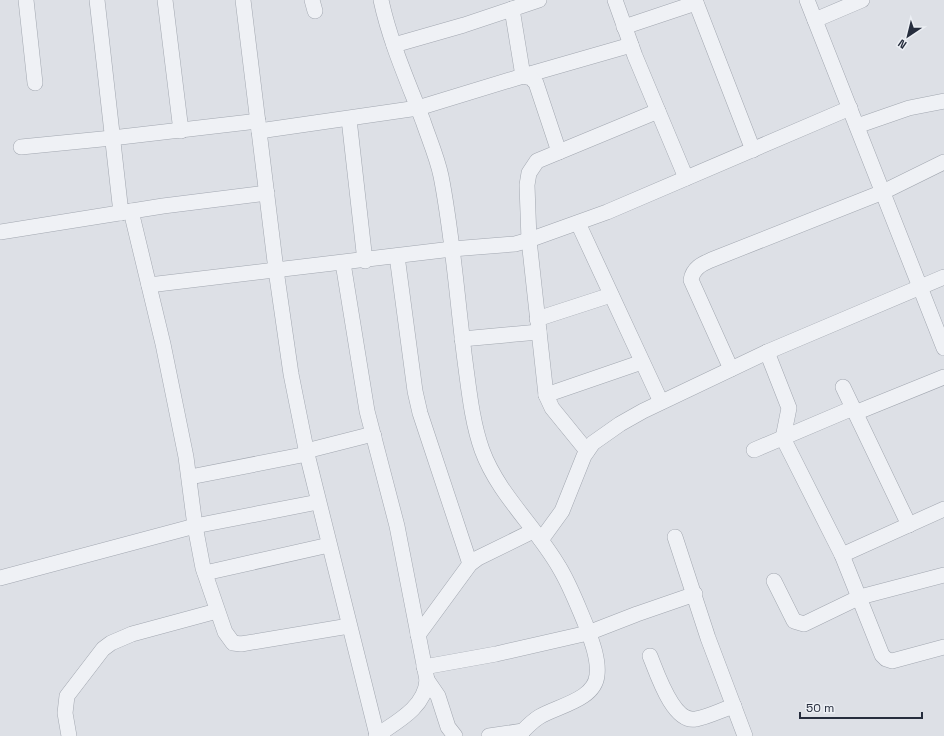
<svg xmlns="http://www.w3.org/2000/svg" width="944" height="736" font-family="'Space Grotesk',sans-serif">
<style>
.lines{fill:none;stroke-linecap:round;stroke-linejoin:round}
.street-casing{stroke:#a2a7b0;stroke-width:16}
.street{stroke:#eff1f5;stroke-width:15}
</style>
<rect width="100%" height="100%" fill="#dde0e6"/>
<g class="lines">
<defs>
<g id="street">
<path d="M26,0L35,83"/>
<path d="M97,0L121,213"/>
<path d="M165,0L181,131"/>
<path d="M243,0L276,270L291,374L307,454L377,735"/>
<path d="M312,0L315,11"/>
<path d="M381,0C390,42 408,82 423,121C429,139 437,157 441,176C453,237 457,299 465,361C469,390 472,422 482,450C498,494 536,527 559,567C570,585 577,604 585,623C591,639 599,659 597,675C595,700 557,706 539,717C531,722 525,729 518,736"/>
<path d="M615,0L635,56L686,178"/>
<path d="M695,0L753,150"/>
<path d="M807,0L944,348"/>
<path d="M512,9L523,76L631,45"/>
<path d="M815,20L862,0"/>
<path d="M624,27L696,3"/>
<path d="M394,45L464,25L539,0"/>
<path d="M349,119L365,261"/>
<path d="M857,126L909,108L944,101"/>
<path d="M259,131L418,108L523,76L531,78L536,83L559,152"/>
<path d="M21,147L112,138L258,121"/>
<path d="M131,211L163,344L186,457L195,526L203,568L225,632L233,643L241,644L349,626"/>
<path d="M578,223L661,402"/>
<path d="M0,232L163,206L267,193"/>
<path d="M397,256L415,391L420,413L470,564"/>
<path d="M343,263L367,411L397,526L427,680C425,708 396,722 376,736"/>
<path d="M149,285L452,249L515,244L529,240L607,212L850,108"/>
<path d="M537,319L611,295"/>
<path d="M462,339L539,332"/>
<path d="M767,352L789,408L783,438L842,555L882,655L886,659L892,661L944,647"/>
<path d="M731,369L691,280C693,268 702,264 711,260L883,192L944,162"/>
<path d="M843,387L909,525"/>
<path d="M546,395L642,362"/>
<path d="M855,413L944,377"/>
<path d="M754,450L853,408"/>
<path d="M306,451L369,435L374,436"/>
<path d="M587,451L552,408L546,395L529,240L527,185L529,173L537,161L658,111"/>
<path d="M190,477L307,454"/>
<path d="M675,537L708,638L745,736"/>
<path d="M541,540L562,511L584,456L593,443L620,424L643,411L767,352L944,277"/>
<path d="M842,555L944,509"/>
<path d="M205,573L329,545"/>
<path d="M0,578L195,526L318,502"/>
<path d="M774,581L794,621L804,624L860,597L944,575"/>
<path d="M418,635L470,564L478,558L533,531"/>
<path d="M650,656C657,673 673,724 696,719C708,717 721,710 734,706"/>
<path d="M424,667L496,654L588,633L637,614L695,594"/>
<path d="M427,680L438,696L448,727L455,736"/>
<path d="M69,736L65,713L67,696L103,649L111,643L132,634L217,611"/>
<path d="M489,736L523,731"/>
</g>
</defs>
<use href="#street" class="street-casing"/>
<use href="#street" class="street"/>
</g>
<g transform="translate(908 36) rotate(215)" stroke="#eceff4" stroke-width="3" paint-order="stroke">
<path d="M0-3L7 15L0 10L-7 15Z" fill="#262d3d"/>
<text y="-6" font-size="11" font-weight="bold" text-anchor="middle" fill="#262d3d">N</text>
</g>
<path d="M800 712v6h122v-6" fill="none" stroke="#262d3d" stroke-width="2"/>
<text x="806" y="712" font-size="12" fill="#262d3d" stroke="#eceff4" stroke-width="3" paint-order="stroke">50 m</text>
</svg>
